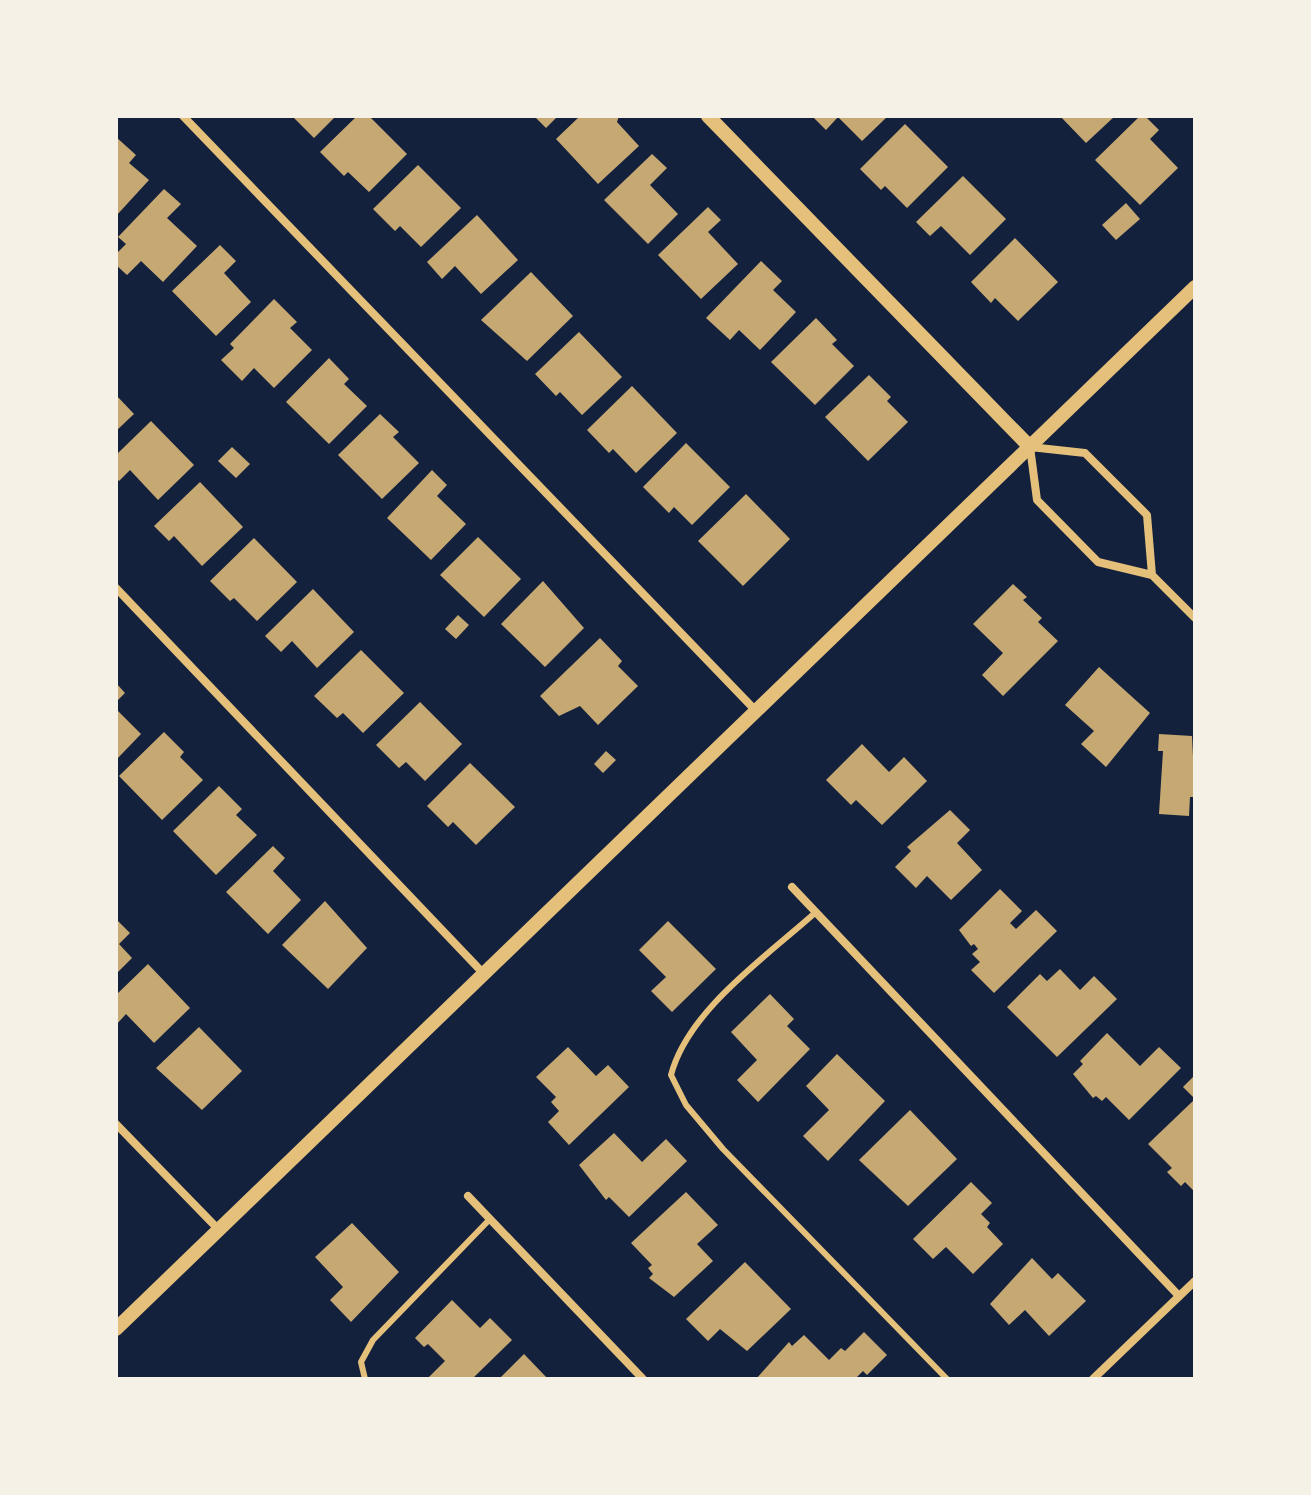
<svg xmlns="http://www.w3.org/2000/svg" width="1311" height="1495" font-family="Overpass,sans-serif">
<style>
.building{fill:#c6a872}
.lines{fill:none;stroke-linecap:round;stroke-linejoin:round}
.service{stroke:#e5c07b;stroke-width:6}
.minor{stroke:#e5c07b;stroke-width:8}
.tertiary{stroke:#e5c07b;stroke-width:14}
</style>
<rect width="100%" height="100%" fill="#14213d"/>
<g class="building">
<path d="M292,116H336L314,138Z"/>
<path d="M357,116H369L407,154L369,192L348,172L344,176L320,152Z"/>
<path d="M534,116H558L546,128Z"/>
<path d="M580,116H619L617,122L639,146L598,184L556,139Z"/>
<path d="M812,116H888L862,141L838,117L826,130Z"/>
<path d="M1060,116H1115L1086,143Z"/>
<path d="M1140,116H1145L1159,130L1150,139L1178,168L1140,205L1095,160Z"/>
<path d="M905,124L948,167L907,208L885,186L881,190L860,169Z"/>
<path d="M116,137L136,155L129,163L149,180L116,216Z"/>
<path d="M652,154L667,168L650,185L678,214L648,244L604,200Z"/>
<path d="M418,165L461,208L421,247L400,226L395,231L373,209Z"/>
<path d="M963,176L1006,219L970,255L941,226L930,236L916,222Z"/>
<path d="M164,189L181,204L167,218L197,246L163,282L141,261L127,275L116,265V254L126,244L118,237Z"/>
<path d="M1126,203L1140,219L1116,240L1102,225Z"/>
<path d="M708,207L721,220L708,232L738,264L701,299L658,255Z"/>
<path d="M477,215L518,260L481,294L455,266L442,279L427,262Z"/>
<path d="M1015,238L1058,282L1018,321L995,298L991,303L971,282Z"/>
<path d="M220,245L236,261L224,273L251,302L216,336L172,291Z"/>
<path d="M761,261L782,281L773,290L796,312L760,350L739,330L730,340L706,318Z"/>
<path d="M531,272L573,316L527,361L481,320Z"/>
<path d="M274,299L297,322L290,328L312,350L274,388L254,368L242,381L221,360L234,348L230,344Z"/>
<path d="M816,318L837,340L832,344L854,366L815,405L771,362Z"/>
<path d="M579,332L622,377L582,415L560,392L556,396L535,374Z"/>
<path d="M329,358L349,379L344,384L367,406L329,444L286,402Z"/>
<path d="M869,375L891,397L887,401L908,422L868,461L825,417Z"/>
<path d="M632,386L677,433L636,473L613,449L609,453L587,430Z"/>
<path d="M116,395L134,414L116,431Z"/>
<path d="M380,414L399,432L393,437L419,463L382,499L338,455Z"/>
<path d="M151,421L194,465L158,500L130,470L119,481L116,478V455Z"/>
<path d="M686,443L730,487L692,525L674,507L669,513L643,487Z"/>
<path d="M232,447L250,464L236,478L218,461Z"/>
<path d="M432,470L447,485L437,496L466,524L431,560L387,518Z"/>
<path d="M200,482L243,527L202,566L174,536L169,541L154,526Z"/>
<path d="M746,494L790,539L743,586L698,541Z"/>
<path d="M478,537L521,579L484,617L440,575Z"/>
<path d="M254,538L297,582L257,621L234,598L230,601L210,581Z"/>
<path d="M543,581L584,628L545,667L501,624Z"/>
<path d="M1013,584L1027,597L1023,600L1042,618L1038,622L1058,641L1003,696L982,675L1003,653L973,624Z"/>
<path d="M313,589L354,632L317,668L292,641L281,652L265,636Z"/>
<path d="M458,615L469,625L456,639L445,629Z"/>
<path d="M600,638L622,661L618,666L638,686L598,725L580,706L559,716L540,696Z"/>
<path d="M361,650L404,693L363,733L343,713L337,718L314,696Z"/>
<path d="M1099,667L1150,713L1106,767L1081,744L1094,731L1065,705Z"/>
<path d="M116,683L125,693L116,702Z"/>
<path d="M420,702L462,744L425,781L406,762L399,768L376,745Z"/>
<path d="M116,709L141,734L116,760Z"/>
<path d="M164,732L184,752L180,757L203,780L162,820L119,776Z"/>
<path d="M1159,734L1192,736L1195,797H1190L1189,816L1159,814L1163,751H1158Z"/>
<path d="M862,744L889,772L904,757L927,781L882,825L856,800L851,805L826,780Z"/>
<path d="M606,751L616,760L603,773L594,764Z"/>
<path d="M470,763L515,807L476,845L453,822L448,827L427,806Z"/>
<path d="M219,786L242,809L236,815L257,835L216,875L173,831Z"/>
<path d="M950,810L970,830L957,843L982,870L951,900L927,876L916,888L895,867L911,851L907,847Z"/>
<path d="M273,846L285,858L273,871L301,900L268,934L226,892Z"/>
<path d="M1000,889L1022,911L1010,923L1016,929L1036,910L1057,931L994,993L971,970L980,962L972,954L978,949L974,944L971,946L959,930Z"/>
<path d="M325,901L367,948L328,989L282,945Z"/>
<path d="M116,919L130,933L119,944L132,958L116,974Z"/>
<path d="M668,921L716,969L672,1012L651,991L666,977L639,950Z"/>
<path d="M148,964L190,1008L154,1043L126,1014L116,1025V995Z"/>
<path d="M1060,969L1080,990L1094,976L1117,999L1057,1057L1007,1007L1040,974L1047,981Z"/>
<path d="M770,994L794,1019L787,1026L810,1049L758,1102L737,1080L757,1060L731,1032Z"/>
<path d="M199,1027L242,1071L202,1110L156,1068Z"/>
<path d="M1107,1033L1140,1066L1159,1047L1181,1068L1129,1120L1106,1097L1102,1101L1096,1096L1093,1098L1073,1074L1083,1064L1080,1061Z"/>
<path d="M568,1047L596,1076L608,1065L629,1087L569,1145L548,1122L559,1111L551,1102L556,1097L536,1077Z"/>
<path d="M837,1054L885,1101L828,1161L803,1136L829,1110L806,1086Z"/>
<path d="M1195,1075V1095L1193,1097L1183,1087Z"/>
<path d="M1195,1099V1192L1185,1182L1181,1186L1167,1172L1172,1168L1148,1144Z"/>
<path d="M910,1110L957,1159L908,1206L859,1160Z"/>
<path d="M614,1133L642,1162L666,1139L687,1161L629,1217L609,1197L606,1200L579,1165Z"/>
<path d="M971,1182L992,1203L981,1214L990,1223L987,1227L1003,1244L973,1274L946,1247L933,1259L913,1239Z"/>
<path d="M686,1192L718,1225L697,1244L713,1261L674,1297L649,1278L653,1274L648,1268L652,1265L631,1243Z"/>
<path d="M352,1223L399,1272L351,1322L330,1300L343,1287L315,1257Z"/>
<path d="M1032,1258L1052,1279L1058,1273L1086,1301L1049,1336L1025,1310L1009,1325L990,1304Z"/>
<path d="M745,1262L791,1309L747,1351L720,1329L708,1341L686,1319Z"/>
<path d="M452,1300L480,1328L490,1318L512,1340L472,1379H427L445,1361L428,1344L424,1347L415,1338Z"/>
<path d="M864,1332L887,1355L867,1375L863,1371L855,1379H756L789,1342L792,1346L804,1335L829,1360L841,1348L845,1351Z"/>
<path d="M524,1354L548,1379H499Z"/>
</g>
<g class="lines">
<g class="service">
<path d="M816,912C767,956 688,1010 671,1075L686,1105L723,1149L947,1379"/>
<path d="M365,1379L361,1362L373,1340L490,1219"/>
</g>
<g class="minor">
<path d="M183,116L757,712"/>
<path d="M1152,575L1147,515L1085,453L1030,447L1037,500L1098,562L1152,575L1195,618"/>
<path d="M116,588L484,974"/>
<path d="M792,887L1179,1296"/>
<path d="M116,1124L220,1231"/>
<path d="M468,1196L643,1379"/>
<path d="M1093,1379L1195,1281"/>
</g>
<g class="tertiary">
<path d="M708,116L1030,447"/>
<path d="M116,1329L1195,287"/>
</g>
</g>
<rect width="1311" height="1495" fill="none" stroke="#f6f1e7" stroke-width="236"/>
</svg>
